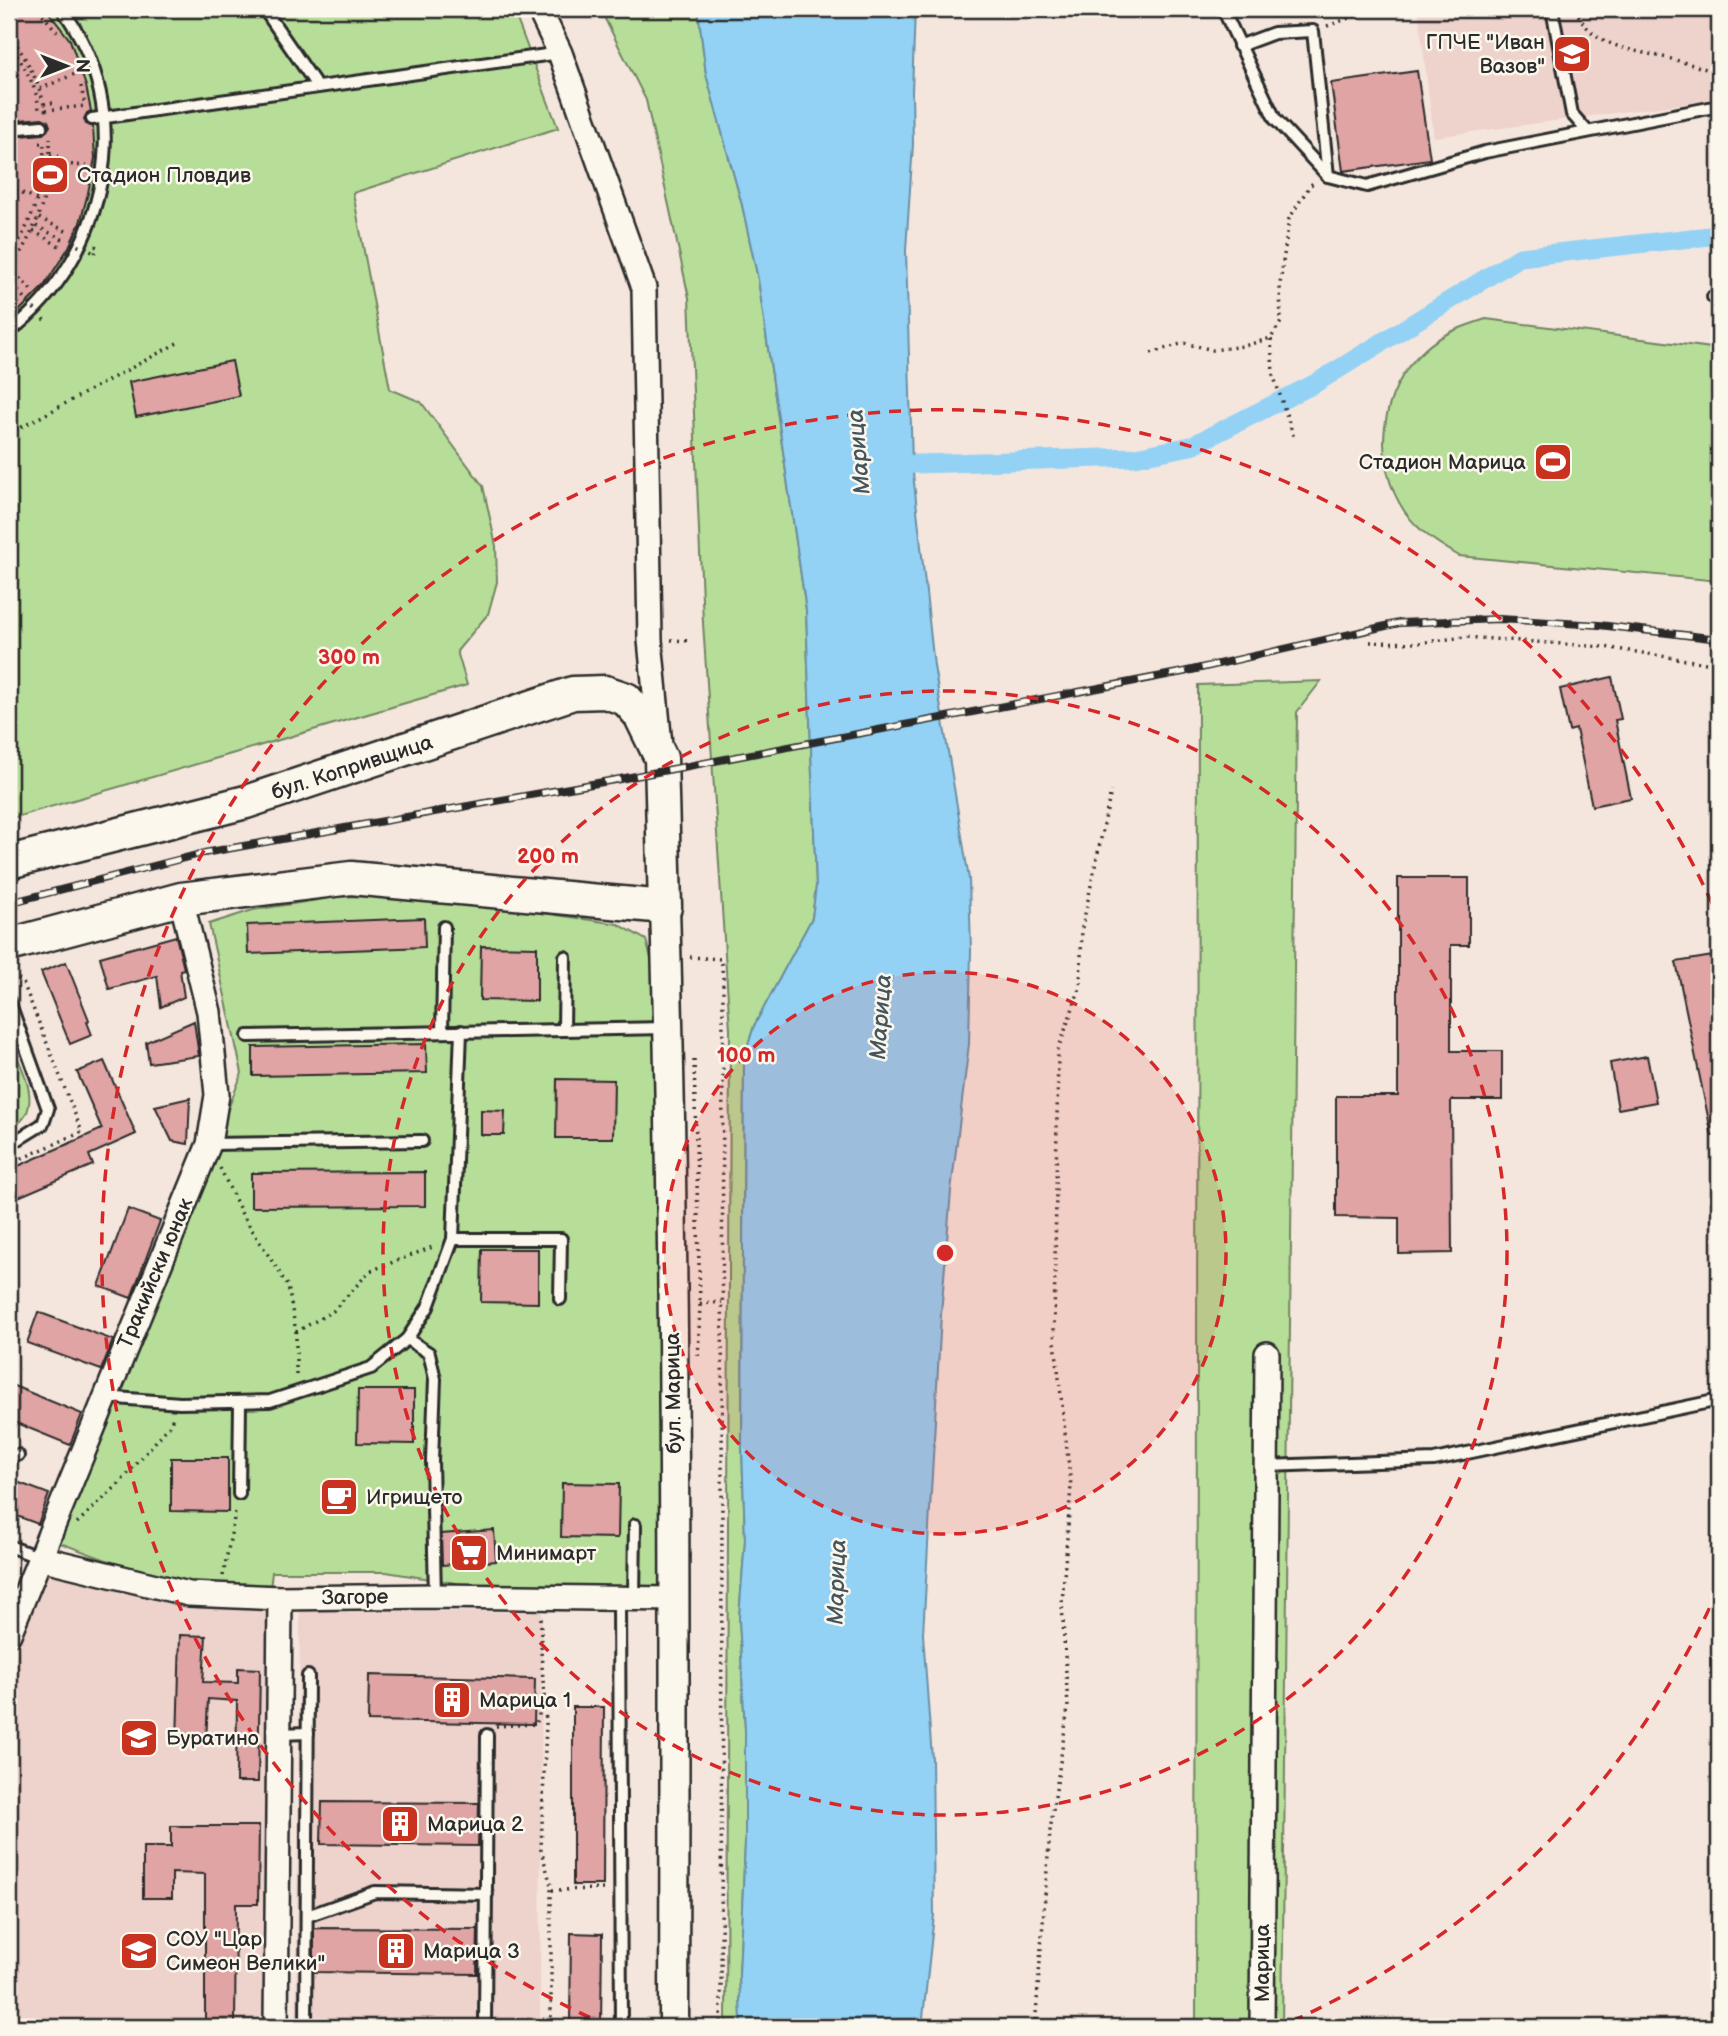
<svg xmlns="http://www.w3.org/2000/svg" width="1728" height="2036" font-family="'Balsamiq Sans',sans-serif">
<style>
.built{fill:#eed2cc}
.green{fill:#b7de99;stroke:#718462;stroke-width:2}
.water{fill:#94d2f5;stroke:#6a8fa4;stroke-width:2}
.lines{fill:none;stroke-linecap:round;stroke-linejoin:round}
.canal{stroke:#94d2f5;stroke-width:19}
.building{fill:#dfa4a3;stroke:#2b2b2b;stroke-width:2}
.service-casing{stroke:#2b2b2b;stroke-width:16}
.minor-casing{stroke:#2b2b2b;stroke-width:28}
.tertiary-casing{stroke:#2b2b2b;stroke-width:33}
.secondary-casing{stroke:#2b2b2b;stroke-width:37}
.path{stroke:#2b2b2b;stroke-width:3.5;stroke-dasharray:2 5;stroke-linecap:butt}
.service{stroke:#fbf7ec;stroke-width:10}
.minor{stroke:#fbf7ec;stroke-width:23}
.tertiary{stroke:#fbf7ec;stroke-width:28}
.secondary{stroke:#fbf7ec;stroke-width:32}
.rail-casing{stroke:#2b2b2b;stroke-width:8}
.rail{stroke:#fbf7ec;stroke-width:5;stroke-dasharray:16;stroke-linecap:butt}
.path-bridge{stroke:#2b2b2b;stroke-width:3.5;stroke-dasharray:2 5;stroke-linecap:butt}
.ring{fill:none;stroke:#d62828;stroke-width:3.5;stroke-dasharray:12 9}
.labels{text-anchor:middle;stroke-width:5;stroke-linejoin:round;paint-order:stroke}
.poi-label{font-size:21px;fill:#2b2b2b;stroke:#fbf7ec;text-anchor:start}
.street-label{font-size:21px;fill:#2b2b2b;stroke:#fbf7ec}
.water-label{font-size:23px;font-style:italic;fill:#45555e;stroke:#fbf7ec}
.centre{fill:#d62828;stroke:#fbf7ec;stroke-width:3.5}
.ring-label{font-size:21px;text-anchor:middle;font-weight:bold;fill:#d62828;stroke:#fbf7ec;stroke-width:5;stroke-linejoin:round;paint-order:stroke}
</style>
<rect width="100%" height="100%" fill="#f5e6dd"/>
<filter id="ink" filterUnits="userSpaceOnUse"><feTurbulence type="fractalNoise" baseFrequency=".0143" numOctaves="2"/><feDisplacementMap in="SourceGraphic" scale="14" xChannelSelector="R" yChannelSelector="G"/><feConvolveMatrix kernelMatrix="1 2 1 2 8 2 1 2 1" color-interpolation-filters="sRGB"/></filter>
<g filter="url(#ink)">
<g class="built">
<path d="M1418,9H1719V99L1434,137Z"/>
<path d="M47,1564L143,1593L269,1612L268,2027H9V1677Z"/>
<path d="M300,1611L542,1612L540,2027H296Z"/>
</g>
<g class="green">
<path d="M9,9H513L558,128L353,193L390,389L421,402L483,486L496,546L497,582L488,614L457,651L467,685L9,819Z"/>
<path d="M600,9H698L706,74L742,205L758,279L806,610L816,886L812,918L754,1026L744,1058L742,1446L745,1540L739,1618L745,1730V1843L739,1975L742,2027H726L730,1029L703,623L689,298L646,100Z"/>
<path d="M1486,319L1719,349V581L1459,556C1439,544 1419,532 1405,512C1371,463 1379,390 1424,350C1442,333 1464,326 1486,319Z"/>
<path d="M1321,681L1297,712L1282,2027H1196L1198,685Z"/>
<path d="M414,894L618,924L646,940L656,977L661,1588L567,1585L475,1586L386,1572H272L269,1598L185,1589L60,1543L242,1073L209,924L253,910L337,897Z"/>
<path d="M9,1038C20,1066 49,1111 9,1129Z"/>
</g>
<path class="water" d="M698,9H915L912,92L913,144L906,250L912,464L934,666L969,879L971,951L969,1044L951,1191L941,1315L923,1634L932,1759L934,1915L922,2027H742L741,2021L739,1975L745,1843V1730L739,1618L745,1540L742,1446L744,1058L754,1026L812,918L816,886L806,610L758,279L742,205L706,74Z"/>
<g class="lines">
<path class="canal" d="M888,465L1135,457L1191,446L1316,383L1520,257L1719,235"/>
</g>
<g class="building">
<path d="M9,9H46L70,40L86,86L91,111L87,113L84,119L86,124L93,127L95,158L88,193L80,223L69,247L44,286L9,321V137L43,134L50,126L48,121L42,118L9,121Z"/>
<path d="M1417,71L1430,159L1343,171L1331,83Z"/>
<path d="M232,361L239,396L136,417L129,382Z"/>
<path d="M1612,677L1621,719L1615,720L1631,798L1592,806L1576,729L1569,731L1560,689Z"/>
<path d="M1398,878H1469V945H1451V1051H1502V1100H1451L1452,1253L1399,1254V1218L1336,1217V1096H1398Z"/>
<path d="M424,918L425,947L248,954L247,925Z"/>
<path d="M176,936L184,969L180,970L184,997L161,1007L157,976L109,989L100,957Z"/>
<path d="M481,946L537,947V1001L480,1000Z"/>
<path d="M1719,955V1019L1710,1020L1719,1065V1135L1712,1136L1676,962Z"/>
<path d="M66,962L89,1020L87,1022L92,1035L70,1044L41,972Z"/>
<path d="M194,1021L199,1056L149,1063L146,1042Z"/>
<path d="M426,1044L427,1073L253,1076V1047Z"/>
<path d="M1647,1056L1656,1102L1618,1109L1610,1063Z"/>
<path d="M104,1061L136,1134L89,1155L93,1165L9,1201V1170L102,1129L77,1072Z"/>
<path d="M557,1079L614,1080L613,1138H556Z"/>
<path d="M190,1098L188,1144L172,1141L155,1106Z"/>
<path d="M481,1110L505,1111L504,1135H481Z"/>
<path d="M425,1172V1206L251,1207V1173Z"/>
<path d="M128,1209L160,1221L131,1298L99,1286Z"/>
<path d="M482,1249H538V1303L481,1302Z"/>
<path d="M38,1312L113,1340L101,1370L27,1343Z"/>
<path d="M9,1384L82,1414L70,1445L9,1420Z"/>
<path d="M358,1390H414V1444L357,1443Z"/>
<path d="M171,1458H228V1512L171,1511Z"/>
<path d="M9,1479L49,1494L38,1524L9,1513Z"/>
<path d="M562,1483L619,1484L618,1538L561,1537Z"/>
<path d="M494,1530L496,1561L442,1565L441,1534Z"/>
<path d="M180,1635L206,1636L203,1682L238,1683V1668L260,1669L258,1782H236L237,1701L208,1699L206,1744L177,1743Z"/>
<path d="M369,1675L535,1679L534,1724L368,1721Z"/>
<path d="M573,1707H604L603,1885H573Z"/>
<path d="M322,1802L479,1803L478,1846L321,1844Z"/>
<path d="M171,1826H259L258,1904H236L235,2027H205V1874L172,1873V1898H143V1847H171Z"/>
<path d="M314,1928L478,1929L477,1974L314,1972Z"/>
<path d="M571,1933L602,1934L601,2027H570Z"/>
</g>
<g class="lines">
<defs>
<g id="service">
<path d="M264,9L317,86"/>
<path d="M1223,9L1275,119L1328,176L1367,186L1485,152L1719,106"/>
<path d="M1552,9L1572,114L1587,131"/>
<path d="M1239,46L1274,33L1313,31L1328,176"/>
<path d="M92,119L560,53"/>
<path d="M9,129L42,126"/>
<path d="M1713,297H1719"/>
<path d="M9,332C108,256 138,111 62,9"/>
<path d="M9,1001L48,1109L43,1124L9,1145"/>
<path d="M564,1030L565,957"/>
<path d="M442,1032L444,927"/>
<path d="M248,1036L666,1028"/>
<path d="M209,1144L422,1141"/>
<path d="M453,1239H561L560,1299"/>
<path d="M407,1339L428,1307L453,1239L461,1031"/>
<path d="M104,1397L180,1403L270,1401L371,1368L407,1339L429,1353L435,1379L432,1461L435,1596"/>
<path d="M9,1458L18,1455"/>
<path d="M1266,1466L1434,1460L1719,1400"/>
<path d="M239,1494L240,1402"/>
<path d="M9,1546L40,1558"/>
<path d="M619,1599L621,2027"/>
<path d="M634,1599L635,1525"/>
<path d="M279,1734L308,1733"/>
<path d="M307,1916L375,1892L487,1894"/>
<path d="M306,2027L308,1676"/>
<path d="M485,2027L487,1735"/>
</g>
<g id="minor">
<path d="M539,9L560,53L644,288L650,640L660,745"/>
<path d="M40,1558L189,1594L280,1598L435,1596L675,1599"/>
<path d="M9,1634L209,1144L217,1095L209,1012L181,899"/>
<path d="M276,2027L280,1598"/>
<path d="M1262,2027L1267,1354"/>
</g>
<path id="tertiary" d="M665,907C676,1280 675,1654 674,2027"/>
<path id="secondary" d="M9,862L246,802L573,693L605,692L626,699L640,715L661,758L665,907L351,878L181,899L9,945"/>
</defs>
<use href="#service" class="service-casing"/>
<use href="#minor" class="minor-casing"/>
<use href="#tertiary" class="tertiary-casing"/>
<use href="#secondary" class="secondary-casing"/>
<g class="path">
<path d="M38,9L57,32"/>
<path d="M1575,9C1593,48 1630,49 1667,58C1685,62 1702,68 1719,73"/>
<path d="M1327,26L1374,9"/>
<path d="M9,34C27,58 40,84 46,113"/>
<path d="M9,44C23,63 38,88 39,111"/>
<path d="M9,63L18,57"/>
<path d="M81,86L85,106"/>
<path d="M40,89L77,73"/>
<path d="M44,104L53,103"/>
<path d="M46,110L85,106"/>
<path d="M50,156H58"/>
<path d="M50,163L87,166"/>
<path d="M9,188L38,199"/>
<path d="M39,218L70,233"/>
<path d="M36,226L66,241"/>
<path d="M33,231L61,247"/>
<path d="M95,246L97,247L95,253"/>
<path d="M9,259C33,220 44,189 44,143H40"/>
<path d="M10,268L33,292"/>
<path d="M9,270C39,228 51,190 50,138"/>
<path d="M9,280L25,299"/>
<path d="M9,292L19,304"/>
<path d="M1271,339L1273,374L1294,438"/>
<path d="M1151,353L1184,343L1213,350L1244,346L1271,338L1281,322L1280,284L1289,219L1310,185L1314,183"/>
<path d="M9,434L181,341"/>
<path d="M671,640L690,641"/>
<path d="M1370,642L1418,643L1465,637L1604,647L1719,665"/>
<path d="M690,957L721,959L723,978L721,2027"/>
<path d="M694,1060L700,1304L698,1360"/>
<path d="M9,1164L82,1132L22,980L14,978"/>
<path d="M220,1168L242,1214L288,1286L296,1332V1379"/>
<path d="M700,1304L722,1302"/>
<path d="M296,1332L333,1311L370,1271L435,1246"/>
<path d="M77,1523L118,1485L169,1426L174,1415"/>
<path d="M223,1576L236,1508"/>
<path d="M541,1618V1651L546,1723L541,1850L551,1885V2027"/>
<path d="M496,1726L536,1724L539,1716V1700L545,1699"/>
<path d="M552,1890L608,1889"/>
<path d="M1035,2027L1050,1831L1068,1708L1062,1603L1071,1486L1054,1333L1058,1050L1080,988L1082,928L1111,791"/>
</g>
<use href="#service" class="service"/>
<use href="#minor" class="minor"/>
<use href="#tertiary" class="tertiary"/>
<use href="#secondary" class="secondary"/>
<defs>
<path id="rail" d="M9,903L204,853L620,779L1183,672L1399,623L1499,619L1599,625L1719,639"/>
</defs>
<use href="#rail" class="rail-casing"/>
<use href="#rail" class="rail"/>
<g class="path-bridge">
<path d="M71,243L95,253"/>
<path d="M29,303L45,321"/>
</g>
</g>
</g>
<circle cx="945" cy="1253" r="281" fill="#d62828" fill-opacity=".12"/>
<g class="ring">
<circle cx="945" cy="1253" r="281"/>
<circle cx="945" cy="1253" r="562"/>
<path d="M1718 1589A843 843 0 0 1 1281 2026M609 2026A843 843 0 1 1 1718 917"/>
</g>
<defs>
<symbol id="school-square" viewBox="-11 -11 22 22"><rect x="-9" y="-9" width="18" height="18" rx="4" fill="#c8321e" stroke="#fbf7ec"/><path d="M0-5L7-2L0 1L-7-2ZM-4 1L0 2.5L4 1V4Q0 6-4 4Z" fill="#fff"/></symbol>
<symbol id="stadium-square" viewBox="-11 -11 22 22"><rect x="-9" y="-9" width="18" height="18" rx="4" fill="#c8321e" stroke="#fbf7ec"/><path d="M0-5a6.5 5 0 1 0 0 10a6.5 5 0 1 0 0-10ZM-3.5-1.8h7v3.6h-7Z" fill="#fff"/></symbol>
<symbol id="cafe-square" viewBox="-11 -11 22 22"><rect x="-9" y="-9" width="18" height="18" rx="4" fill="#c8321e" stroke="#fbf7ec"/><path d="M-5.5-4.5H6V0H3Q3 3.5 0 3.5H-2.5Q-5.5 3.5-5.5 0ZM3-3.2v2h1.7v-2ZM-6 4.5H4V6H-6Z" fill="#fff"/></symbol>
<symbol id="supermarket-square" viewBox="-11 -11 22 22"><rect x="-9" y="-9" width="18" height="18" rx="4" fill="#c8321e" stroke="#fbf7ec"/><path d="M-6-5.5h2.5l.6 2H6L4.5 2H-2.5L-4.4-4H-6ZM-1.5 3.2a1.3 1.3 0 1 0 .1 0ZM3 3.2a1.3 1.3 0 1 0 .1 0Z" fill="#fff"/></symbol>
<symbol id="building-square" viewBox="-11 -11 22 22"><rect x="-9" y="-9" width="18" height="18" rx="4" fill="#c8321e" stroke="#fbf7ec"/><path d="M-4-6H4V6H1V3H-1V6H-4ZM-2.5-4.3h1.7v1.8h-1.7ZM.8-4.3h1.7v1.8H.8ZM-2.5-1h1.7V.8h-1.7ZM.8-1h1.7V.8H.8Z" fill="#fff"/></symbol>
</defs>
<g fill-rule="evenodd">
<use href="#school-square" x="1550" y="32" width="44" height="44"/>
<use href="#stadium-square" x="28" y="153" width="44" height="44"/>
<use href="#stadium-square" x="1531" y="440" width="44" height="44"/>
<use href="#cafe-square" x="317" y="1475" width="44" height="44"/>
<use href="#supermarket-square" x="447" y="1531" width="44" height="44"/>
<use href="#building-square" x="430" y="1678" width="44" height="44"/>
<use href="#school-square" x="117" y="1716" width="44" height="44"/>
<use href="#building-square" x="378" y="1802" width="44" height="44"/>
<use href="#school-square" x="117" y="1929" width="44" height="44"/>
<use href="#building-square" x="374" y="1929" width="44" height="44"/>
</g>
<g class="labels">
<g class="poi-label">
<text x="1545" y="49" text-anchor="end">ГПЧЕ "Иван<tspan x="1545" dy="24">Вазов"</tspan></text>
<text x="77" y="182">Стадион Пловдив</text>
<text x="1526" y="469" text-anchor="end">Стадион Марица</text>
<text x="366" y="1504">Игрището</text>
<text x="496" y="1560">Минимарт</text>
<text x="479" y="1707">Марица 1</text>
<text x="166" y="1745">Буратино</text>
<text x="427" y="1831">Марица 2</text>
<text x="166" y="1946">СОУ "Цар<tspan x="166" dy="24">Симеон Велики"</tspan></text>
<text x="423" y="1958">Марица 3</text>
</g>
<g class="street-label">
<text transform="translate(352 767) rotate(-18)" y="7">бул. Копривщица</text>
<text transform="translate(155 1273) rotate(-67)" y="7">Тракийски юнак</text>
<text transform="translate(673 1393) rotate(-91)" y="7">бул. Марица</text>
<text transform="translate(355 1597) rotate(-1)" y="7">Загоре</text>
<text transform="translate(1262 1963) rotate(-90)" y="7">Марица</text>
</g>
<g class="water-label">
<text transform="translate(858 452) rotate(-95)" y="8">Марица</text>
<text transform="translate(880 1017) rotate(-86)" y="8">Марица</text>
<text transform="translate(836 1582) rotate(-88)" y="8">Марица</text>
</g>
</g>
<circle cx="945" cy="1253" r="10" class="centre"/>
<g class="ring-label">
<text x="349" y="664">300 m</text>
<text x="548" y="863">200 m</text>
<text x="746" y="1062">100 m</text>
</g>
<rect width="1728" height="2036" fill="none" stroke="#fbf7ec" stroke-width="35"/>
<rect x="18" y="18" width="1693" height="2001" fill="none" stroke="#2b2b2b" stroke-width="2.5" filter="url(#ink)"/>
<g transform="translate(66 66) rotate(90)" stroke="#fbf7ec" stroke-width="5" paint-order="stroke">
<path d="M0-5L12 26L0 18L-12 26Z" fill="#2b2b2b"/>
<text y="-10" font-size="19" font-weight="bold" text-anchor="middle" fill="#2b2b2b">N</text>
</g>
</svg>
